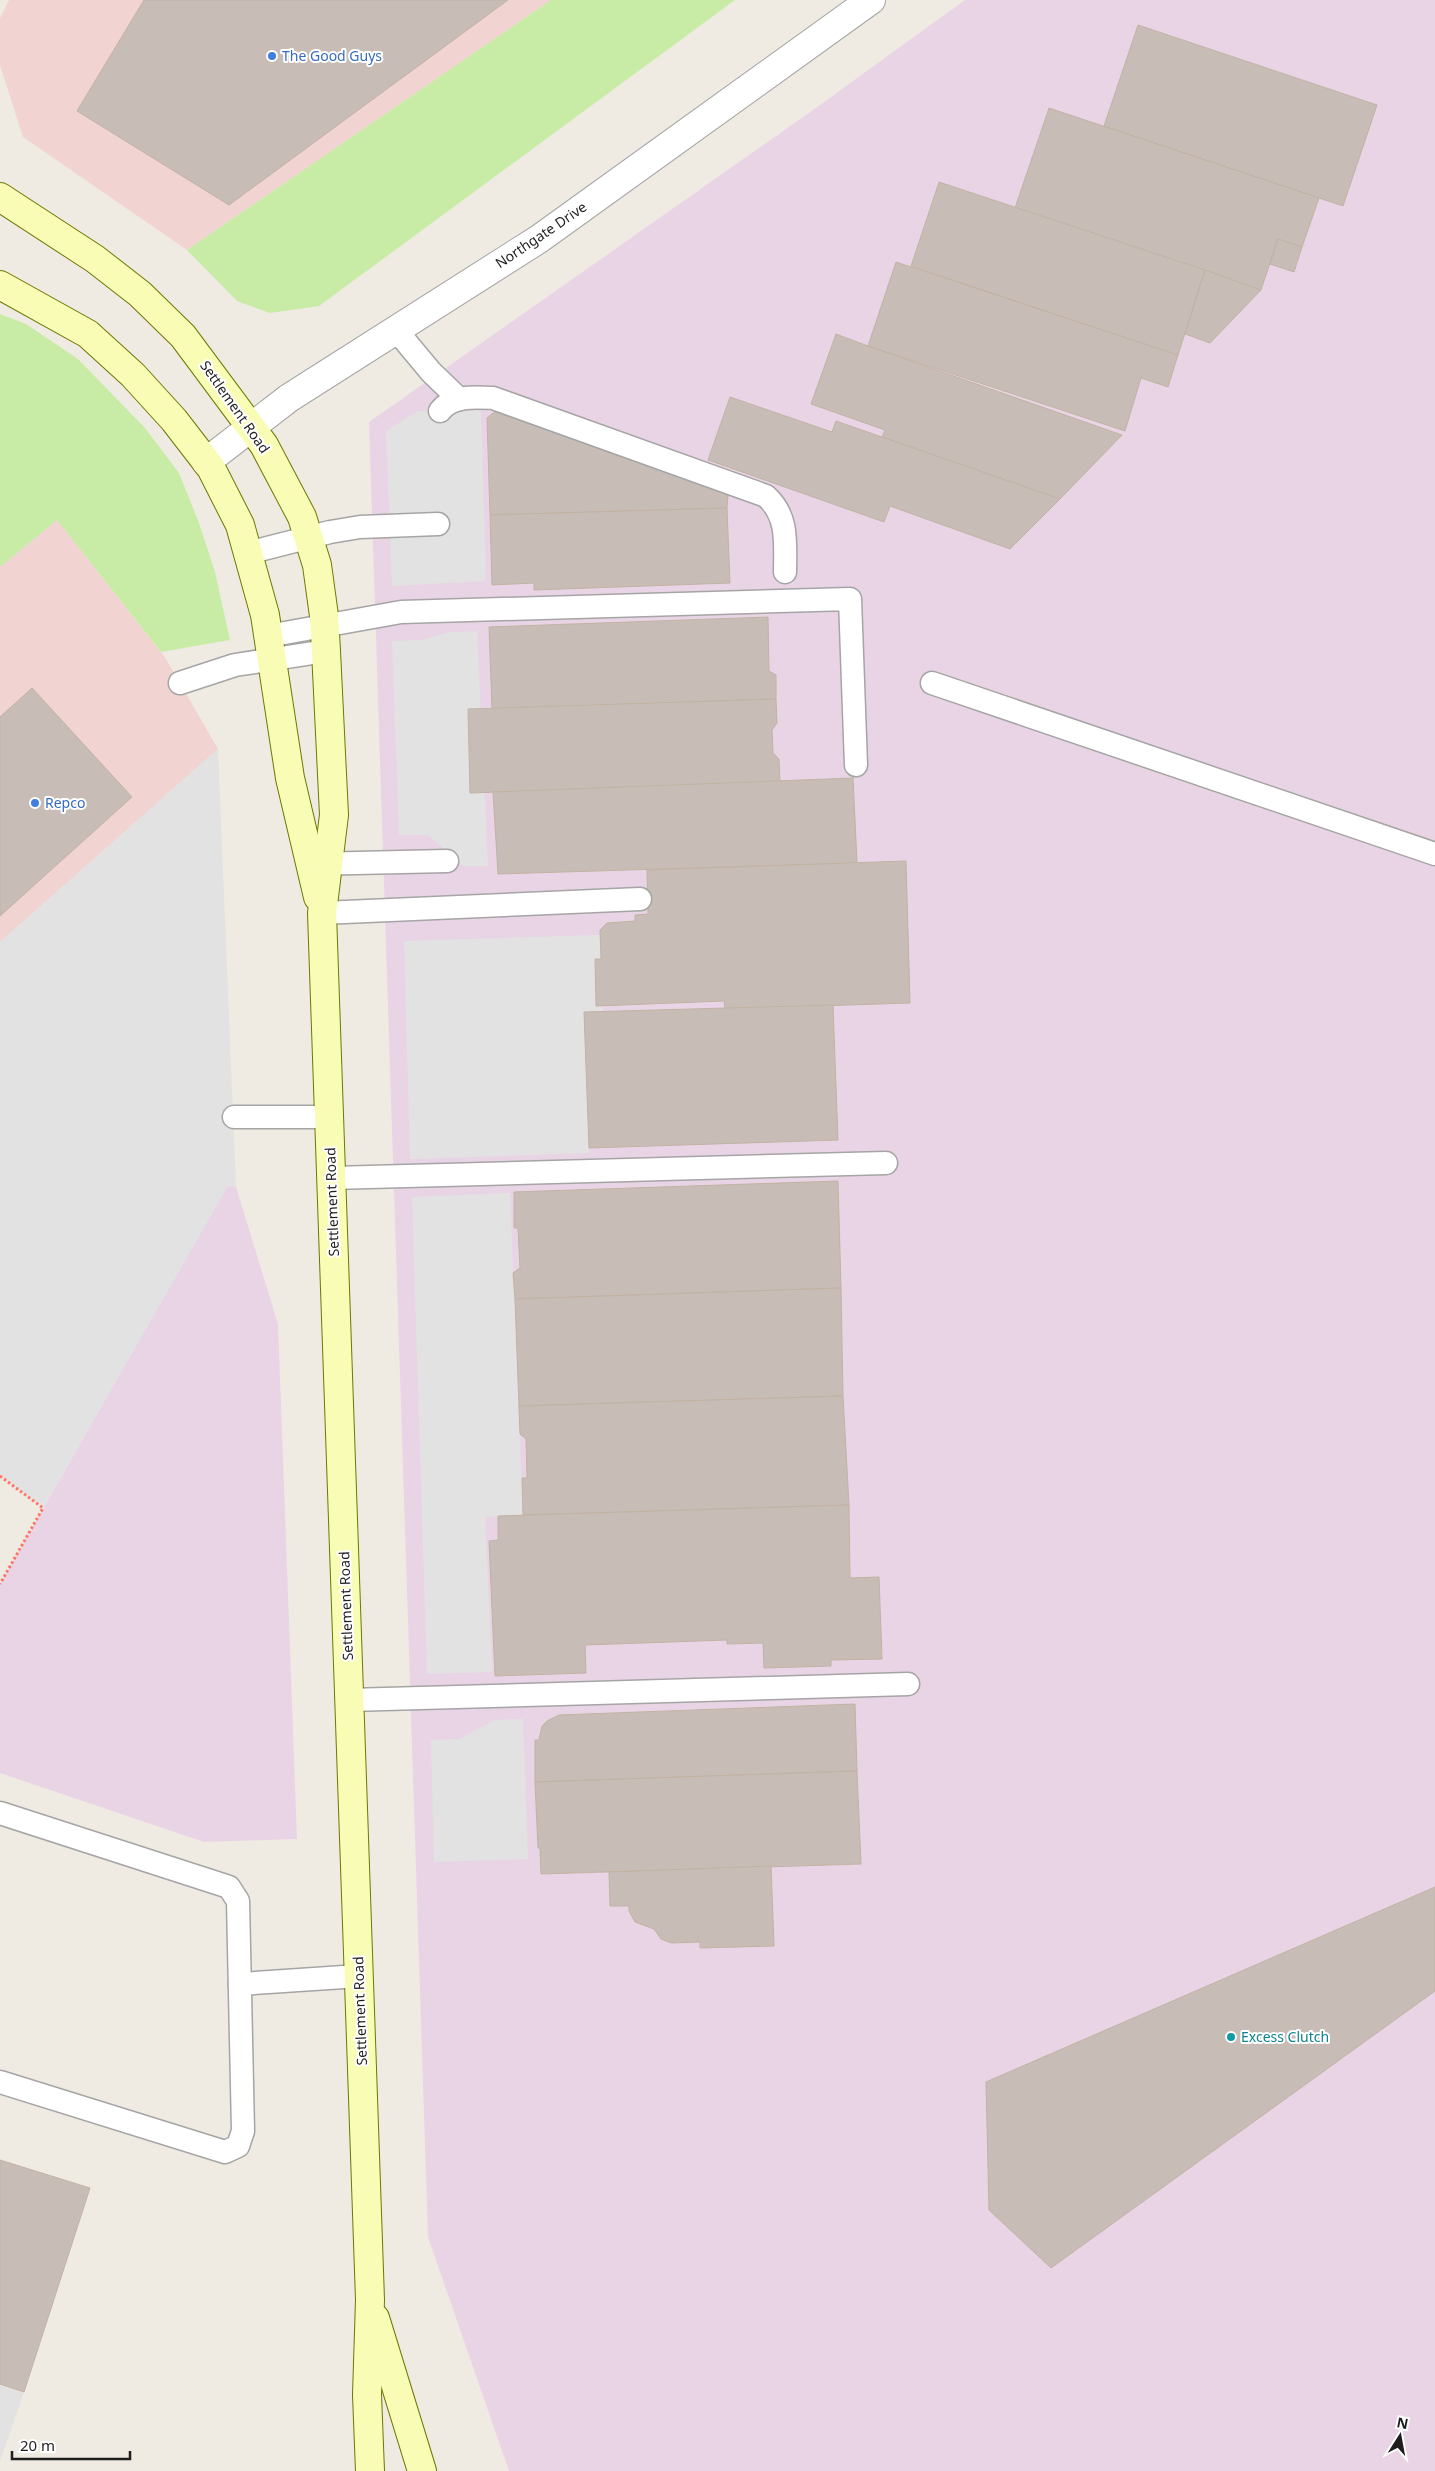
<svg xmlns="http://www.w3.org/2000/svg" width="1435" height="2471" font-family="'Noto Sans',sans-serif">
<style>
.commercial{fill:#f1d3d1}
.industrial{fill:#e9d4e5}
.grass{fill:#c8eca6}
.parking{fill:#e2e2e2}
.building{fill:#c7bdb6;stroke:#c2b2a4}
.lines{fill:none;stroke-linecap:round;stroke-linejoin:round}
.lane-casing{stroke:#a5a5a5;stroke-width:25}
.street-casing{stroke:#a5a5a5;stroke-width:30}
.secondary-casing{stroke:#6b7900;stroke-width:30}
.path{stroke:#ff7564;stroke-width:3;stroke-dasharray:2.5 2.5;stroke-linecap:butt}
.lane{stroke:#fff;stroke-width:22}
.street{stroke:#fff;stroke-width:28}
.secondary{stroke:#f8fcb4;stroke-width:28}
.shop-dot{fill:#3f7fe0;stroke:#fff;stroke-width:2}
.culture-dot{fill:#0f9aa8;stroke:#fff;stroke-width:2}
.labels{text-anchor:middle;stroke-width:4;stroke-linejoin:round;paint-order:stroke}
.shop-label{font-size:14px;fill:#366cbe;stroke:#fff;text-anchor:start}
.street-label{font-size:14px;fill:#1e1e1e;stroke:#fff}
.culture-label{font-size:14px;fill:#0d838f;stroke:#fff;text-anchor:start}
</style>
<rect width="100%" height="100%" fill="#efebe3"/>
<g class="commercial">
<path d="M9,0H551L187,250L23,137L0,65V18Z"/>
<path d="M57,520L166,659L218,749L0,942V567Z"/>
</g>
<g class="industrial">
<path d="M965,0H1435V2471H509L428,2237L369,422L806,115Z"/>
<path d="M228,1185L236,1187L278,1324L297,1839L204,1842L0,1773V1584Z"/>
</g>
<g class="grass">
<path d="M551,0H735L319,306L270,313L237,301L187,250Z"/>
<path d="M0,314L26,324L78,359L145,428L179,473L199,523L215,572L230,640L161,652L57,520L0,567Z"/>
</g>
<g class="parking">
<path d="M418,411H481L486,581L392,586L386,431Z"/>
<path d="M477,631L488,866H463L428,835H399L392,641L421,640L451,632Z"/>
<path d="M218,749L236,1187L228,1186L43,1508L0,1476V942Z"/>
<path d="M600,935L603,1012H584L589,1153L410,1159L404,941Z"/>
<path d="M510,1193L523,1515L485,1517L492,1672L427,1674L412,1197Z"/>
<path d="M523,1719L528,1859L434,1862L431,1740L459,1739L495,1720Z"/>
<path d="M0,2384L24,2392L0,2461Z"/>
</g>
<g class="building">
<path d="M144,0H508L229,205L77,111Z"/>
<path d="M1138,25L1377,105L1343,206L1104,126Z"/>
<path d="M1049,108L1319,198L1302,247L1278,239L1261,290L1015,208Z"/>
<path d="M939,182L1205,270L1178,355L911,266Z"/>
<path d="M1278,239L1302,247L1294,272L1270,264Z"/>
<path d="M896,262L1178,355L1168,387L1141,378L1125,431L868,346Z"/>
<path d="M1205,270L1261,290L1210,343L1185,334Z"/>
<path d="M836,334L868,346L1122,435L1060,499L882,437L885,430L811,404Z"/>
<path d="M730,397L832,432L836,421L1060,499L1010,549L890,506L884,522L708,460Z"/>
<path d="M498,409L697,479L728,495L727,508L490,515L487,418Z"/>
<path d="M727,508L730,583L534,590V583L492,585L490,515Z"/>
<path d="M768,617L769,671L776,675V699L492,709L489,627Z"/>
<path d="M32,688L132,797L0,916V717Z"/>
<path d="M776,699L777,723L772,730L773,753L779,759L780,782L470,793L468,709Z"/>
<path d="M853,778L857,863L498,874L493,792Z"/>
<path d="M906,861L910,1003L725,1009L724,1001L596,1006L595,959H601L600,930L607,923L635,921V915L648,914L647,870Z"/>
<path d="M833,1005L838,1140L589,1148L584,1012Z"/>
<path d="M838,1181L841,1288L515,1299L513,1273L520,1268L518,1228H514V1192Z"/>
<path d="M841,1288L843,1396L519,1406L515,1299Z"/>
<path d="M843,1396L849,1505L523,1515L522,1478H527L526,1439L520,1434L519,1406Z"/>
<path d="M849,1505L850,1578L879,1577L882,1659L831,1660V1666L764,1668L763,1643L727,1644V1640L585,1645L586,1673L495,1676L489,1541L498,1540V1516Z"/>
<path d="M855,1704L857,1771L535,1782V1740H539L542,1726L547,1721L559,1715Z"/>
<path d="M857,1771L861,1864L541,1874L540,1848H538L535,1782Z"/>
<path d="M771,1866L774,1946L700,1948V1942L671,1943L661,1939L654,1929L635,1922L629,1911V1906H610L609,1872Z"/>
<path d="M1435,1887V1991L1051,2268L989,2210L986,2082Z"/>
<path d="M0,2160L90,2188L24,2392L0,2384Z"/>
</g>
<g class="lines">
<defs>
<g id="lane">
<path d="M396,330L431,372L459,399"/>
<path d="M440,411C452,395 475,397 493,398L766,496C789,517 785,543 785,572"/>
<path d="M248,553L330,532L360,527L438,524"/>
<path d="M268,636L401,612L850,599L856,765"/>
<path d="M180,683L235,665L326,651"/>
<path d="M932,683L1435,854"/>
<path d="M311,864L447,861"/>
<path d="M322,913L640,899"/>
<path d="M234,1117H329"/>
<path d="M331,1178L886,1163"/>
<path d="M349,1700L908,1684"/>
<path d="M0,1813L229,1887L238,1901L243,2131L238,2146L225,2152L0,2082"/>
<path d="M240,1984L359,1976"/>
</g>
<path id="street" d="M206,462L289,398L539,239L871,0"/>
<g id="secondary">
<path d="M0,197L95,259L140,294L183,336L264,445L302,517L317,565L324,616L326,651L334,815L322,913L370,2300L367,2395L370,2471"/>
<path d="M0,285L88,334L133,375L174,420L211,468L240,525L265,615L290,778L318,897"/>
<path d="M375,2318L422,2471"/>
</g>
</defs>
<use href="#lane" class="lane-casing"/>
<use href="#street" class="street-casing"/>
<use href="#secondary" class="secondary-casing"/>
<path class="path" d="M0,1476L43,1508L0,1584"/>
<use href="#lane" class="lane"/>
<use href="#street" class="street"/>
<use href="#secondary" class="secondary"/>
</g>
<g class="shop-dot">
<circle cx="272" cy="56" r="5"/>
<circle cx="35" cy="803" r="5"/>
</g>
<circle class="culture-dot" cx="1231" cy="2037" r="5"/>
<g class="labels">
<g class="shop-label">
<text x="282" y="61">The Good Guys</text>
<text x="45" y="808">Repco</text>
</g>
<g class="street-label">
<text transform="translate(541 235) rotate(-34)" y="5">Northgate Drive</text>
<text transform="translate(235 407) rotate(55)" y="5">Settlement Road</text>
<text transform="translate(332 1202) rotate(-92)" y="5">Settlement Road</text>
<text transform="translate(346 1606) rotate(-92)" y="5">Settlement Road</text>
<text transform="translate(360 2011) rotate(-92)" y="5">Settlement Road</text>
</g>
<g class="culture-label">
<text x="1241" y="2042">Excess Clutch</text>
</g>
</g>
<g transform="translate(1400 2436) rotate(11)" stroke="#ffffff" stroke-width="4" paint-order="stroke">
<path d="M0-4L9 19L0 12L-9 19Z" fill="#1e1e1e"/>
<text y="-8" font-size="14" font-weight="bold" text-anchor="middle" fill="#1e1e1e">N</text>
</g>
<path d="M12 2451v8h118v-8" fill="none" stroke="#1e1e1e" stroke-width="2.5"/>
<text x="20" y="2451" font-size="15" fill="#1e1e1e" stroke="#ffffff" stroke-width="4" paint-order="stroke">20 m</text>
</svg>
